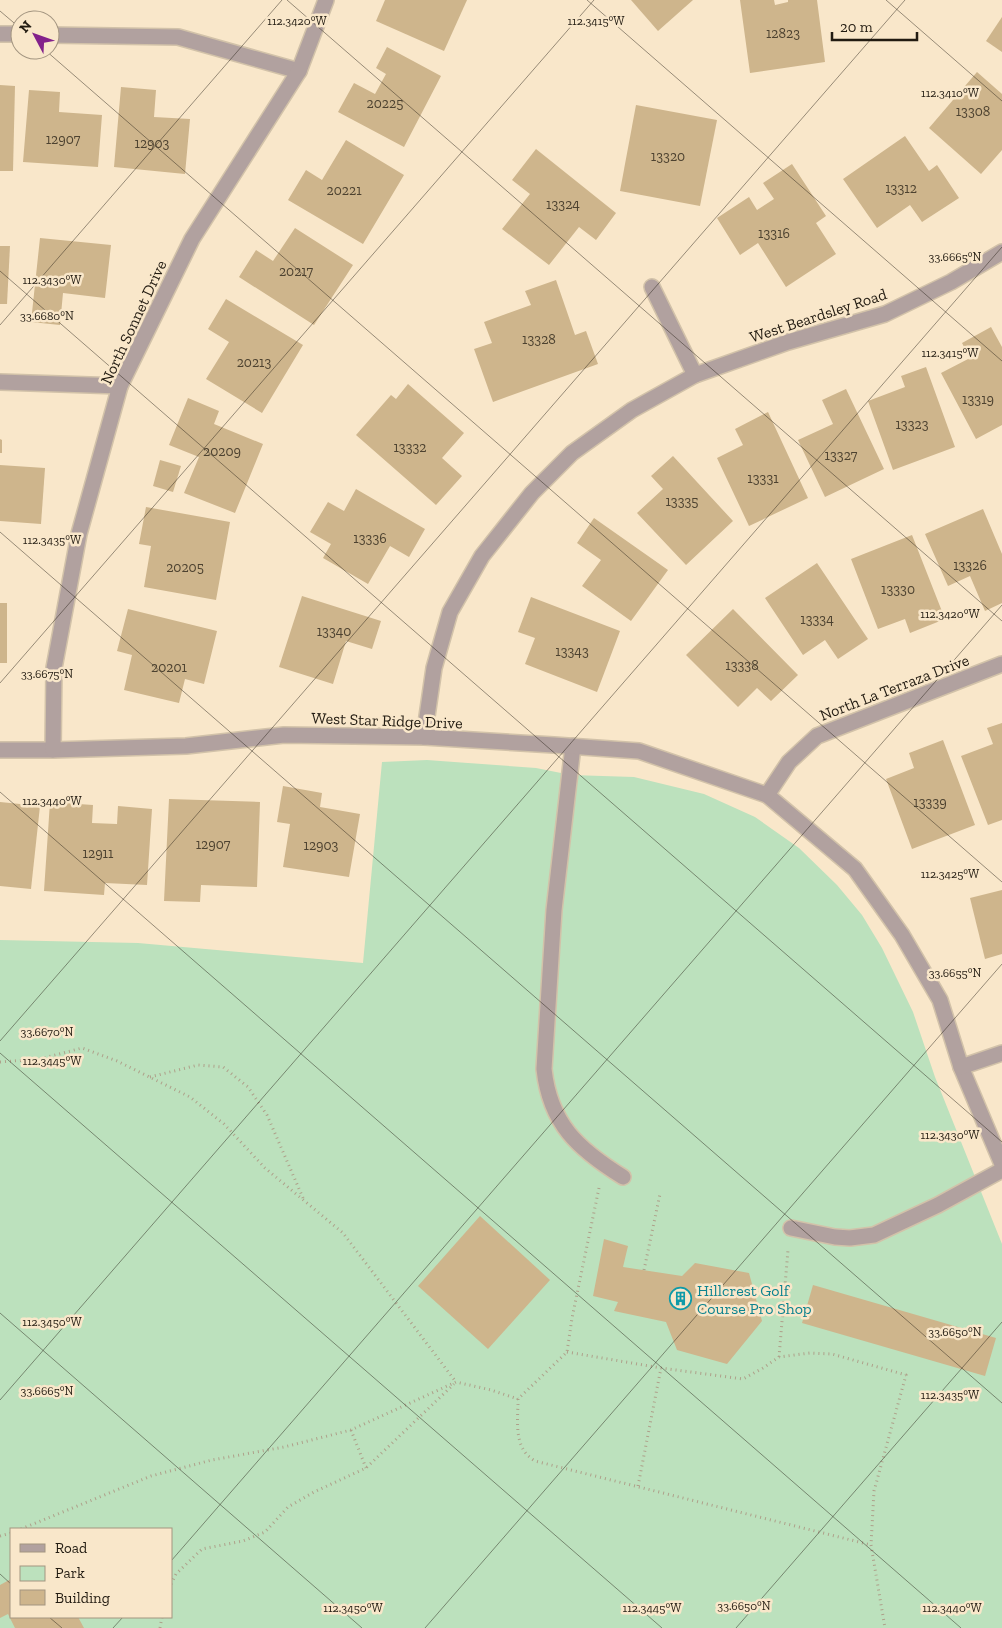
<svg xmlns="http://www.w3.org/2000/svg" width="1002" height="1628" font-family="'Zilla Slab',serif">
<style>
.green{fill:#bce1bd;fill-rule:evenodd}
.building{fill:#ceb58c}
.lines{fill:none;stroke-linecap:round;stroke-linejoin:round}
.minor-casing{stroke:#d2c2a9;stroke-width:18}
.path{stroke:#aea08a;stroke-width:3;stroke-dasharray:1 4;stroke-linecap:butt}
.minor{stroke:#b1a19f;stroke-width:15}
.ticks{fill:none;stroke:#221b11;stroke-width:1;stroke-opacity:0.45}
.labels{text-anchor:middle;stroke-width:5;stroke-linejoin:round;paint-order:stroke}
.number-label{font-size:14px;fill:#4d4230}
.street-label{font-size:16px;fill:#221b11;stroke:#f9e7ca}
.culture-label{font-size:16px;fill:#0d838f;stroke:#f9e7ca;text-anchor:start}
.ticks-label{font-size:12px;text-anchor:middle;fill:#221b11;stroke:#f9e7ca;stroke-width:5;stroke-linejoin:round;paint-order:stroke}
</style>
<rect width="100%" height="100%" fill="#f9e7ca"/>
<path class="green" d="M427,760L536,768L571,775L634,777L704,794L755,817L799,848L837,885L862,915L882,948L913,1012L935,1077L1002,1244V1628H0V940L138,943L363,963L382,762ZM11,1529H171V1617H11Z"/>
<g class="building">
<path d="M385,0H467L444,51L376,21Z"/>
<path d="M631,0H693L658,31Z"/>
<path d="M740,0H774L775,5L788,2V0H817L825,62L750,73Z"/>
<path d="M1002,17V52L986,41Z"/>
<path d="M387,47L441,76L404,147L338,112L354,83L375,94L386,74L376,68Z"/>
<path d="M977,72L1002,94V150L981,174L929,128Z"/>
<path d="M0,85L15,86L13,171H0Z"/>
<path d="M121,87L156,90L154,117L190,119L185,174L114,167Z"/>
<path d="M29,90L60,92L59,112L102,115L98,167L23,162Z"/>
<path d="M636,105L717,120L700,206L620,191Z"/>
<path d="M905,136L929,171L937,165L959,198L922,222L910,205L877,228L843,179Z"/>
<path d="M346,140L404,175L363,244L288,200L306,170L322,180Z"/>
<path d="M536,149L616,213L596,240L579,227L549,265L502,229L530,194L512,180Z"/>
<path d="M792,164L826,216L816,223L836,254L786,287L758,243L740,255L717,218L749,197L757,210L774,199L763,183Z"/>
<path d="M295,228L353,265L314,325L239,277L256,250L273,261Z"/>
<path d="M40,238L111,245L105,298L63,293L60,325L31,322Z"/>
<path d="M0,246H10L7,304H0Z"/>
<path d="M556,280L575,335L586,331L598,364L493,402L474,349L492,343L484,322L531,305L525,291Z"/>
<path d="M226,299L303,345L262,413L206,379L229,342L208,329Z"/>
<path d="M991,327L1002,347V425L976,439L941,373L970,358L962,343Z"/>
<path d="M926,367L955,447L893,470L868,401L905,387L901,376Z"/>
<path d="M408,384L464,433L442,458L462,476L436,505L356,435L391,395L396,399Z"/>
<path d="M846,389L884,469L825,497L798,440L833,424L822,400Z"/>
<path d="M188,398L219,411L214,424L263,444L235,513L184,493L199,457L169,445Z"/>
<path d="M768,412L808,498L749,526L717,458L743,445L735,429Z"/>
<path d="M0,439L2,440V453H0Z"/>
<path d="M673,456L733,521L686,565L637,513L663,489L651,476Z"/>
<path d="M160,460L181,466L173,492L153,486Z"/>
<path d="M0,465L45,468L41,524L0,521Z"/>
<path d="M356,489L425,529L409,557L390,546L368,584L323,558L331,544L310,532L328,502L344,511Z"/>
<path d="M146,507L230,522L216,600L144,587L151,546L139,544Z"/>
<path d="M983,509L1002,554V603L985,611L970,576L948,586L925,534Z"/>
<path d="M594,518L668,570L631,621L582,586L601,560L577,543Z"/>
<path d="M912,535L945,619L910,633L905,619L878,629L851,559Z"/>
<path d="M817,563L868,639L838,659L825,640L803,655L765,598Z"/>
<path d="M302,596L381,621L372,649L346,641L333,684L279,667Z"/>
<path d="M531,597L620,631L597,692L525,664L535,638L518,632Z"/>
<rect x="0" y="603" width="7" height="60"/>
<path d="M128,609L217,631L204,684L185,679L179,703L124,690L132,655L117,651Z"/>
<path d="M733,609L798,675L771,701L757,688L738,707L686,655Z"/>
<path d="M1002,723V820L988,825L961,756L993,744L987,728Z"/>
<path d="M943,740L975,825L912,849L886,779L914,768L909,753Z"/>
<path d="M283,786L322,793L320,807L360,814L349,877L283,867L290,824L277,822Z"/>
<path d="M169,799L260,802L257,887L201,885L200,902L164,901Z"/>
<path d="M0,802L40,806L31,889L0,886Z"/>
<path d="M50,802L93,805L92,823L117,824L118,806L152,809L147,885L105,883L104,895L44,891Z"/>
<path d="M1002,890V954L985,959L970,898Z"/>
<path d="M480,1216L550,1280L488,1349L418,1286Z"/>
<path d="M604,1239L628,1246L623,1267L682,1276L695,1263L749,1273L762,1321L727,1364L677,1350L666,1322L614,1311L618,1302L593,1296Z"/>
<path d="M813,1285L996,1338L985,1376L802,1323Z"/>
<path d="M11,1579V1617H78L84,1628H15L8,1614L0,1618V1585Z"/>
</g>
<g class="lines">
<defs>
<g id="minor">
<path d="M0,34H20"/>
<path d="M50,35L178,37L299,71"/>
<path d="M652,287L695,375"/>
<path d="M0,382L120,386"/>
<path d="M424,737L434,668L450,612L482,556L532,493L572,453L632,410L695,375L788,342L885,314L951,282L1002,252"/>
<path d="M573,746L554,910L544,1069C550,1124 578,1149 623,1177"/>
<path d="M0,750H53L186,746L284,735L424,737L554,745L639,751L767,795L855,869L902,935L940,1000L961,1067L1002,1164"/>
<path d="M53,750L54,668L79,534L120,386L192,239L299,71L326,0"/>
<path d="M767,795L789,762L817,736L1002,664"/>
<path d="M961,1067L1002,1053"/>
<path d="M791,1228L835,1237L850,1238L874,1235L938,1205L1002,1170"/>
</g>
</defs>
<use href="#minor" class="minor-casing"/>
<g class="path">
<path d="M0,1062L40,1059L82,1048L117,1061L190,1097L224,1124L265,1168L343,1233L456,1382"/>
<path d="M150,1077L198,1065L223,1067L248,1087L267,1115L303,1198"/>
<path d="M599,1188L572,1318L567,1352L518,1399C518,1422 513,1448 535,1461L871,1545"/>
<path d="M644,1270L660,1194"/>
<path d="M567,1352L661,1368L743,1379L763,1368L779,1357L810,1353L832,1354L906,1375L874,1491L871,1545L885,1628"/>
<path d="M779,1357L788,1250"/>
<path d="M351,1430L366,1468"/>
<path d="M638,1486L661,1368"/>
<path d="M21,1529L151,1476L212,1460L284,1447L351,1430L456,1382L491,1390L518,1399"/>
<path d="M0,1536L11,1533"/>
<path d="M171,1584L176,1574L202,1549L243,1541L265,1532L288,1507L314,1492L366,1468L454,1384"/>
<path d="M160,1628L162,1617"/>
</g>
<use href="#minor" class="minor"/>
</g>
<path class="ticks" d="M287,0L1002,621M587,0L1002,361M886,0L1002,101M0,11L20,28M45,50L1002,882M0,271L1002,1142M0,325L282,0M0,532L1002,1403M0,683L594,0M0,792L961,1628M0,1041L905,0M0,1053L662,1628M0,1313L362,1628M0,1400L1002,247M171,1561L1002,605M0,1574L11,1584M49,1617L62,1628M113,1628L123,1617M425,1628L1002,964M736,1628L1002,1322"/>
<defs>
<symbol id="building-ring" viewBox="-11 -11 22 22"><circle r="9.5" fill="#f9e7ca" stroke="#0f9aa8" stroke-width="1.5"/><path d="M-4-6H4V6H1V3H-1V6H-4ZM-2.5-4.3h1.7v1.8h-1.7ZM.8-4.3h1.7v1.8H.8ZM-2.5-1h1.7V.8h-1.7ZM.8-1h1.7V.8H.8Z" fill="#0f9aa8"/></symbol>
</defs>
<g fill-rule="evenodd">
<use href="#building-ring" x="668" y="1286" width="25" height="25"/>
</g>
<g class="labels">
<g class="number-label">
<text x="783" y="38">12823</text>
<text x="385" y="108">20225</text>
<text x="973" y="116">13308</text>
<text x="63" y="144">12907</text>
<text x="152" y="148">12903</text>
<text x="668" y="161">13320</text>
<text x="901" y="193">13312</text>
<text x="344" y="195">20221</text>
<text x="563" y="209">13324</text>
<text x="774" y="238">13316</text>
<text x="296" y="276">20217</text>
<text x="539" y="344">13328</text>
<text x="254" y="367">20213</text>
<text x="978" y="404">13319</text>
<text x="912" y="429">13323</text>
<text x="410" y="452">13332</text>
<text x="222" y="456">20209</text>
<text x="841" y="460">13327</text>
<text x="763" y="483">13331</text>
<text x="682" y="506">13335</text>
<text x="370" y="543">13336</text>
<text x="970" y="570">13326</text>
<text x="185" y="572">20205</text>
<text x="898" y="594">13330</text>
<text x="817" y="624">13334</text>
<text x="334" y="636">13340</text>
<text x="572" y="656">13343</text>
<text x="742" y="670">13338</text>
<text x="169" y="672">20201</text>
<text x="930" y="807">13339</text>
<text x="213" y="849">12907</text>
<text x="321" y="850">12903</text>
<text x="98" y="858">12911</text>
</g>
<g class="street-label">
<text transform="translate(818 315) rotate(-18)" y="6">West Beardsley Road</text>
<text transform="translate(133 322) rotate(-65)" y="6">North Sonnet Drive</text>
<text transform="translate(894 687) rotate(-21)" y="6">North La Terraza Drive</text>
<text transform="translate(387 720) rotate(2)" y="6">West Star Ridge Drive</text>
</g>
<g class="culture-label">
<text x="697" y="1296">Hillcrest Golf<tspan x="697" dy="18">Course Pro Shop</tspan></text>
</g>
</g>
<g class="ticks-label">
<text x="297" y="25">112.3420°W</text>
<text x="596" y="25">112.3415°W</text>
<text x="950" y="97">112.3410°W</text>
<text x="955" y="261">33.6665°N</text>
<text x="52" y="284">112.3430°W</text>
<text x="47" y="320">33.6680°N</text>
<text x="950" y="357">112.3415°W</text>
<text x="52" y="544">112.3435°W</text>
<text x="950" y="618">112.3420°W</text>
<text x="47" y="678">33.6675°N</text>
<text x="52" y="805">112.3440°W</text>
<text x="950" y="878">112.3425°W</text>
<text x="955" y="977">33.6655°N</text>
<text x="47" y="1036">33.6670°N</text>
<text x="52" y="1065">112.3445°W</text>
<text x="950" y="1139">112.3430°W</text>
<text x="52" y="1326">112.3450°W</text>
<text x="955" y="1336">33.6650°N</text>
<text x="47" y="1395">33.6665°N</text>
<text x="950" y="1399">112.3435°W</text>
<text x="744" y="1610">33.6650°N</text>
<text x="353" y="1612">112.3450°W</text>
<text x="652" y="1612">112.3445°W</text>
<text x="952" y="1612">112.3440°W</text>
</g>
<rect x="10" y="1528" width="162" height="90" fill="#f9e7ca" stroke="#a39580"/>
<rect x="20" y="1544" width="25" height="8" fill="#b1a19f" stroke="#a39580"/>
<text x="55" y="1553" font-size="15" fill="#221b11">Road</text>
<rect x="20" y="1566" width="25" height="15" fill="#bce1bd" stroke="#a39580"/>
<text x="55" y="1578" font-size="15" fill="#221b11">Park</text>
<rect x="20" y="1590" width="25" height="15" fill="#ceb58c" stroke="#a39580"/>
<text x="55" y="1603" font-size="15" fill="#221b11">Building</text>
<g transform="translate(35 35) rotate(311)"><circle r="24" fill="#f9e7ca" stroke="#a39580"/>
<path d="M0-4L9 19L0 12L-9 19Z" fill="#83218b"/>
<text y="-8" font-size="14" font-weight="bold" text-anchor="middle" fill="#221b11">N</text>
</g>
<path d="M832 32v8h85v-8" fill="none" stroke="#221b11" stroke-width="2.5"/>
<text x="840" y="32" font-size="15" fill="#221b11" stroke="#f9e7ca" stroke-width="4" paint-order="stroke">20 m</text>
</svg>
